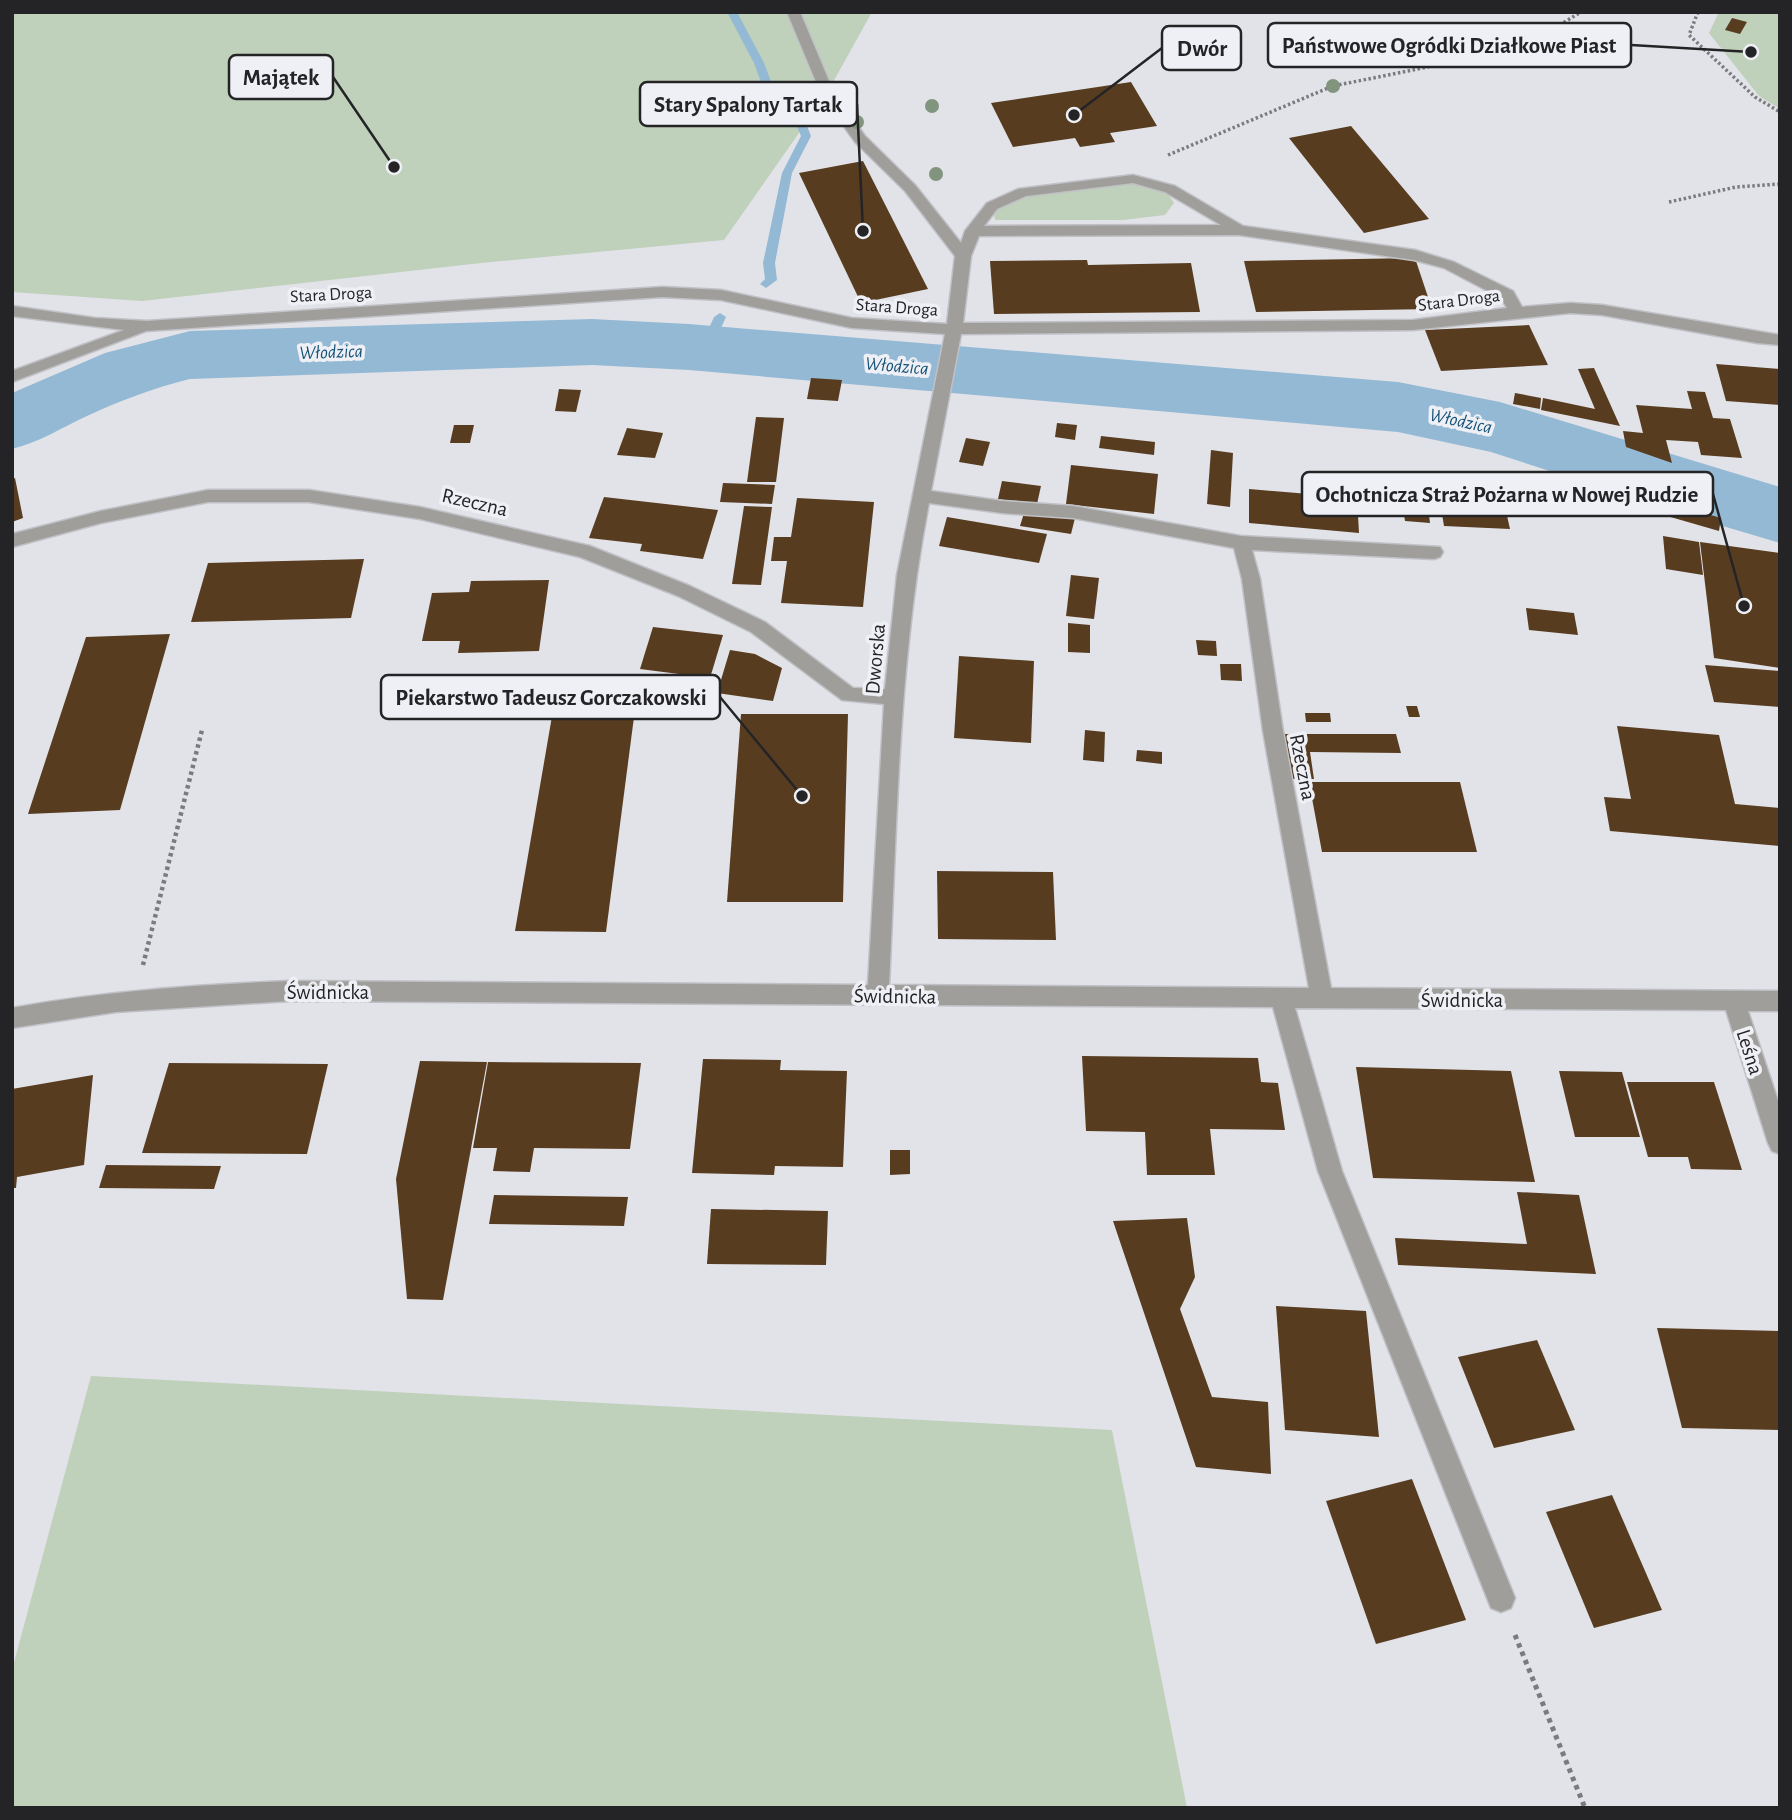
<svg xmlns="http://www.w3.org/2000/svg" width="1792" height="1820" font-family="'Alegreya Sans',sans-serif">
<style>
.green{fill:#bfd0bb}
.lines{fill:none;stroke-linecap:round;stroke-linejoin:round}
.stream{fill:#94b9d5;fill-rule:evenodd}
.river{fill:#94b9d5;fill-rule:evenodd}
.building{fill:#573c20}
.minor-casing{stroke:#c0c1c6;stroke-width:3}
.path-far2{stroke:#7a7b7f;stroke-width:3.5;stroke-dasharray:2.5 2.5;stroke-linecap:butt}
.path-far1{stroke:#7a7b7f;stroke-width:4.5;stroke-dasharray:3.5 3.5;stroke-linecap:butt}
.path{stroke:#7a7b7f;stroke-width:5;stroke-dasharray:4.5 4.5;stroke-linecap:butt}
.minor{fill:#9f9e9b;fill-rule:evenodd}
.tree{fill:#81957e}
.labels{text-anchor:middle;stroke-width:7;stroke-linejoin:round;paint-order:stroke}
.far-street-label{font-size:18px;fill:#242426;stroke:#eff0f6}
.far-water-label{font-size:19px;font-style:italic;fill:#155278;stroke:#eff0f6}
.street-label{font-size:21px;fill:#242426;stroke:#eff0f6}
.leader{fill:none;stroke:#242426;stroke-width:2.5}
.callout-dot{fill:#242426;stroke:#eff0f6;stroke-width:2.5}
.callout{fill:#eff0f6;stroke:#242426;stroke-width:2.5}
.callout-label{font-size:23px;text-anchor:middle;font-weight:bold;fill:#242426}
</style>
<rect width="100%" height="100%" fill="#e2e3e9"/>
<g class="green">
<path d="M12,12H872L827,93L724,240L481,263L142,301L12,292Z"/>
<path d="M1719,12H1780V109L1759,96L1709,33Z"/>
<path d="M1117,180L1167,192L1174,203L1165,215L1123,220H995L994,214L999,203L1023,192Z"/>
<path d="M91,1376L1112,1430L1187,1808H12V1670Z"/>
</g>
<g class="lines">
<g class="stream">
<path d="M727,12H737L764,63L773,87L799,106L811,136L792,173L775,263L777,280L766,288L760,284L765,279L763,263L782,173L801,136L790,110L763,88L754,63Z"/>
<path d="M720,313L726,317L712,348L710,351H702L700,348L714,317Z"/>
</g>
<path class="river" d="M592,319L689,324L1398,382L1500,402L1780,487V543L1689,516L1491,452L1398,432L689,370L592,365L190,379C154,388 121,400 87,416C61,428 40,442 12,449V393L105,353L190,331Z"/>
</g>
<g class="building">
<path d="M1732,18L1747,22L1740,34L1725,30Z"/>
<path d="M1131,82L1157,126L1110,133L1115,142L1080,147L1075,138L1013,147L991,103Z"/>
<path d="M1351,126L1429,219L1364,233L1289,138Z"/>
<path d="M863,161L928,289L861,303L799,173Z"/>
<path d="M1415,258L1432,309L1256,312L1244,261Z"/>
<path d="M1087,260L1088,265L1191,263L1200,312L994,314L990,261Z"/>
<path d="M1529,325L1548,365L1441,371L1425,330Z"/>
<path d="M1716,364L1780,369V405L1726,401Z"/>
<path d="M1594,368L1620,426L1541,410L1543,398L1595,409L1578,369Z"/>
<path d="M811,378L842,380L838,401L807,399Z"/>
<path d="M559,389L581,390L576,412L555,411Z"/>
<path d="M1687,391L1705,392L1713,418L1730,419L1742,458L1701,455L1698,442L1666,440L1672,463L1626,447L1623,431L1643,433L1636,405L1692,409Z"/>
<path d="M1515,393L1541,398L1540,409L1513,404Z"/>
<path d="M756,417L784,418L776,482H747Z"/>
<path d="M1057,423L1077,425L1075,440L1055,437Z"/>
<path d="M454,425H474L470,443H450Z"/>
<path d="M627,428L663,433L655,458L617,455Z"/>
<path d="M1101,436L1155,442L1154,455L1099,448Z"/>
<path d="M966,438L990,442L983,466L959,462Z"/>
<path d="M1211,450L1233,453L1230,507L1207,504Z"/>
<path d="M1071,465L1158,474L1154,514L1066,504Z"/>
<path d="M15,478L23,518L12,522V479Z"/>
<path d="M1002,481L1041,486L1037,504L998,499Z"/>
<path d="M723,483L775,485L772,504L720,502Z"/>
<path d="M1249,489L1357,498L1359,533L1249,523Z"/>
<path d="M1400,490L1426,491L1430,523L1405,521Z"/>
<path d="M1438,490L1502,493L1510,529L1444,526Z"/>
<path d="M604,497L718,510L703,559L640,551L642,544L589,538Z"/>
<path d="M797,498L874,502L863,607L781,603L787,561H771L774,537H791Z"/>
<path d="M1663,501L1721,518L1719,531L1660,514Z"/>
<path d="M744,506L772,507L761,585L732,584Z"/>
<path d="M1025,510L1075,518L1071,534L1020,526Z"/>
<path d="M947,517L1047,534L1039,563L939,546Z"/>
<path d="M1663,536L1699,542L1703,575L1666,569Z"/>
<path d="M1700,542L1780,553V668L1714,658Z"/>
<path d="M364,559L351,618L191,622L208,563Z"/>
<path d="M1071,575L1099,578L1094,619L1066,616Z"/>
<path d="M549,580L539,651L458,653L460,641H422L432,593L469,592L471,581Z"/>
<path d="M1526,608L1574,613L1578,635L1529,630Z"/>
<path d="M1068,623L1090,625V653L1068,652Z"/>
<path d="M653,627L723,635L710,678L640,669Z"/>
<path d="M170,634L120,810L28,814L86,637Z"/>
<path d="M1196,640L1216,641L1217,656L1198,655Z"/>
<path d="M730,650L755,654L782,668L773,701L717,693Z"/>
<path d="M959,656L1034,661L1031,743L954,738Z"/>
<path d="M1220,664H1241L1242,681L1221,680Z"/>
<path d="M1705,665L1780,671V707L1714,702Z"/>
<path d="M556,693L637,694L606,932L515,931Z"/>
<path d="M1406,706H1417L1420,717H1409Z"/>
<path d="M1305,713H1330L1331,722H1306Z"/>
<path d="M741,714H848L843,902H727Z"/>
<path d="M1617,726L1719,735L1735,804L1780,808V846L1610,831L1604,797L1631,799Z"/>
<path d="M1085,730L1105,732L1104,762L1083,760Z"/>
<path d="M1284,734H1396L1401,753L1310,752L1314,779H1291Z"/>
<path d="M1137,750L1162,752V764L1136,761Z"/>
<path d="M1309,782H1460L1477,852H1322Z"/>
<path d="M937,871L1053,872L1056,940L938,939Z"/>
<path d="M1082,1056L1258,1058L1261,1082L1278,1083L1285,1130L1210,1129L1215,1175H1147L1145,1132L1086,1131Z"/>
<path d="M703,1059L781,1060L780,1070L847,1071L843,1167L775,1166L774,1175L692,1173Z"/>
<path d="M420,1061L487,1062L443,1300L407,1299L396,1179Z"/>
<path d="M488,1062L641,1063L630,1149L534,1148L530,1172L493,1171L497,1148H473Z"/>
<path d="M169,1063L328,1064L307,1154L142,1153Z"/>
<path d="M1356,1067L1511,1071L1535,1182L1373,1178Z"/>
<path d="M1559,1071L1622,1072L1640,1137H1575Z"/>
<path d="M93,1075L84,1165L17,1177L16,1188H12V1089Z"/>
<path d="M1627,1082H1714L1742,1170L1691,1169L1688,1157H1648Z"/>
<path d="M890,1150H910V1174L890,1175Z"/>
<path d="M106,1165L221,1166L214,1189L99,1188Z"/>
<path d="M1517,1192L1579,1195L1596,1274L1398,1265L1395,1238L1527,1244Z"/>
<path d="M494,1195L628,1197L624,1226L489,1224Z"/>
<path d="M711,1209L828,1211L826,1265L707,1264Z"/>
<path d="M1187,1218L1195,1277L1180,1309L1212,1397L1268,1402L1271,1474L1196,1467L1113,1221Z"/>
<path d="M1276,1306L1366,1311L1379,1437L1285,1430Z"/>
<path d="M1657,1328L1780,1331V1430L1682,1428Z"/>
<path d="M1537,1340L1575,1430L1494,1448L1458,1357Z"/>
<path d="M1412,1479L1466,1620L1376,1644L1326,1501Z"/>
<path d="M1612,1495L1662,1610L1594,1628L1546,1512Z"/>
</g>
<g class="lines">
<defs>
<path id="minor" d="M787,12H800L834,93L865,136L915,185L961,243L965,231L987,203L1018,189L1133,175L1175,186L1243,226L1415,250L1454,262L1513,291L1522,307L1570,303L1602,305L1780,335V345L1757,343L1602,315L1570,313L1413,330L961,334L931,491L1002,501L1073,506L1241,536L1440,547L1443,552L1440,557L1434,559L1252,550L1260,579L1283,731L1331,988L1780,991V1011H1748L1780,1107V1154L1772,1151L1768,1143L1726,1010L1295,1008L1342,1171L1515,1598L1511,1608L1501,1612L1491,1608L1487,1598L1318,1171L1273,1007L289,1001L116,1012L12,1028V1008C104,991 196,985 289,981L868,985L884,704L842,700L751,632L678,596L580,557L420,519L309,502H208L101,523L12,547V534L101,511L208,490H309L420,507L590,546L690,586L765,622L853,688L885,689L897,575L945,334L852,328L721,300L662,297L146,331L12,382V371L124,330L12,316V306L95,318L147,321L662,287L721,290L852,318L947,324L955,256L905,191L855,142L822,96ZM1133,183L1165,192L1221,225L984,226L997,209L1026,196ZM1239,235L1414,260L1444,268L1501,298L1507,308L1413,320L963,323L971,256L979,236ZM929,503L1002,513L1073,518L1234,548L1242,579L1263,731L1309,988L889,985C897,824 898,662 929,503Z"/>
</defs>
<use href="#minor" class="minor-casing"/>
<g class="path-far2">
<path d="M1698,12L1689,35L1755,97L1780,112"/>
<path d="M1168,155L1333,86L1468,59L1530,43L1581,12"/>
<path d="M1669,202L1736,187L1780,184"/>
</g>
<path class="path-far1" d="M143,965L202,730"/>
<path class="path" d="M1515,1635L1585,1808"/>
<use href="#minor" class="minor"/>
</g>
<g class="tree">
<circle cx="1333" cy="86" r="7"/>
<circle cx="932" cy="106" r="7"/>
<circle cx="857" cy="122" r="7"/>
<circle cx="936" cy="174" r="7"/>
</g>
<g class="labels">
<g class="far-street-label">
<text transform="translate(331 294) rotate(-3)" y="6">Stara Droga</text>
<text transform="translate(1459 300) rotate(-7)" y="6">Stara Droga</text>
<text transform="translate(897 307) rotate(4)" y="6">Stara Droga</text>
</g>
<g class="far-water-label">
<text transform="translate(331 351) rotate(-2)" y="7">Włodzica</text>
<text transform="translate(897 365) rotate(5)" y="7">Włodzica</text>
<text transform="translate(1461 420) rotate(12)" y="7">Włodzica</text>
</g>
<g class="street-label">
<text transform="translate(475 502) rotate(13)" y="7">Rzeczna</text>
<text transform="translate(875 659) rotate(-85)" y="7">Dworska</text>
<text transform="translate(1303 767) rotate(79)" y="7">Rzeczna</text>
<text x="328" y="999">Świdnicka</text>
<text transform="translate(895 996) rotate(1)" y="7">Świdnicka</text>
<text x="1462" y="1007">Świdnicka</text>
<text transform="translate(1750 1052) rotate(72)" y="7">Leśna</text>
</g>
</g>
<path class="leader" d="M1751 52L1631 45M1074 115L1162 48M394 167L333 77M863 231L857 104M1744 606L1713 494M802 796L720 697"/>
<g class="callout-dot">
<circle cx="1751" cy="52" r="7"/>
<circle cx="1074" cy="115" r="7"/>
<circle cx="394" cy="167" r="7"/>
<circle cx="863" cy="231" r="7"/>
<circle cx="1744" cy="606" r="7"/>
<circle cx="802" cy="796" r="7"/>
</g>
<g class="callout">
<rect x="1268" y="23" width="363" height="44" rx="7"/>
<rect x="1162" y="26" width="79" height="44" rx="7"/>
<rect x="229" y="55" width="104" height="44" rx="7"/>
<rect x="640" y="82" width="217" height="44" rx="7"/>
<rect x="1302" y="472" width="411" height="44" rx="7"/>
<rect x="381" y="675" width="339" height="44" rx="7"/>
</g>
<g class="callout-label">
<text x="1449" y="53">Państwowe Ogródki Działkowe Piast</text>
<text x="1202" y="56">Dwór</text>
<text x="281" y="85">Majątek</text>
<text x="748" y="112">Stary Spalony Tartak</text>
<text x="1507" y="502">Ochotnicza Straż Pożarna w Nowej Rudzie</text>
<text x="551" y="705">Piekarstwo Tadeusz Gorczakowski</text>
</g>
<rect width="1792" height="1820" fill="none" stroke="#242426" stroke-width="28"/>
</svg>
